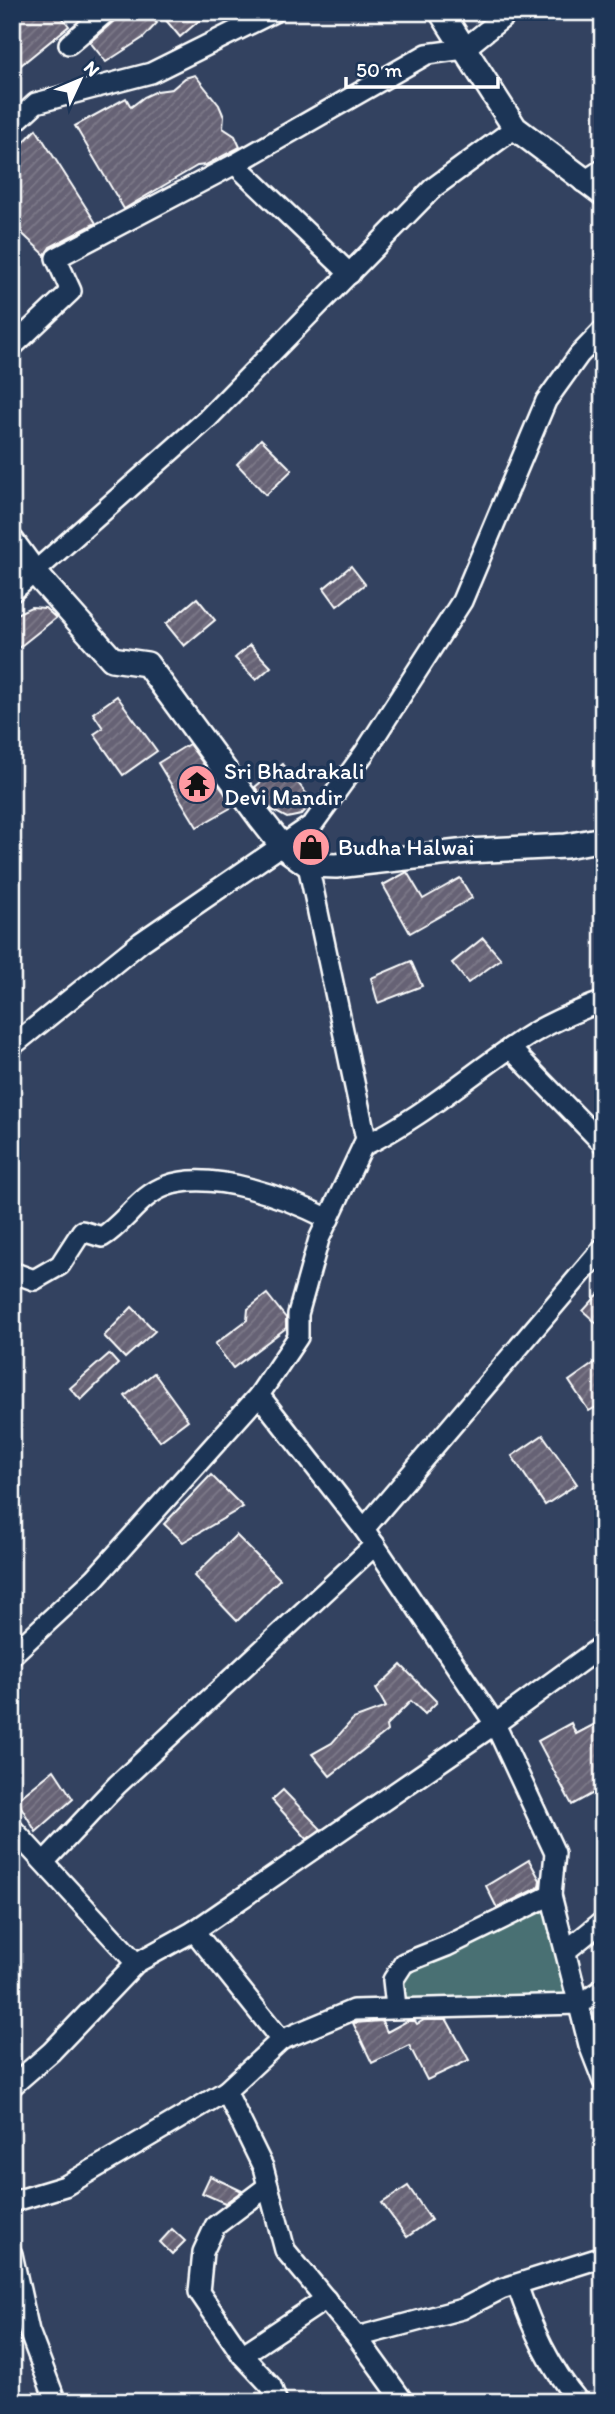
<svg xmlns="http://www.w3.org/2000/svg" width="615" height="2414" font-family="Itim,sans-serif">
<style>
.grass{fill:#4a7073;stroke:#a4b8b9;stroke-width:2}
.building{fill:url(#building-hatch);stroke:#fff;stroke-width:2}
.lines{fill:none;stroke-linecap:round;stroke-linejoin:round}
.minor-casing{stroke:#fff;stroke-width:24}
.tertiary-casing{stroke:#fff;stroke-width:28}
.minor{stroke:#1d3557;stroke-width:19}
.tertiary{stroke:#1d3557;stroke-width:23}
.labels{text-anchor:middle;stroke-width:7;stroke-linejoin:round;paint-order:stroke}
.poi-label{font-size:23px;fill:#fff;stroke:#1d3557;text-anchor:start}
</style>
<defs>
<pattern id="building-hatch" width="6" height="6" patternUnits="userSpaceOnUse" patternTransform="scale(1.75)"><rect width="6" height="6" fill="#666274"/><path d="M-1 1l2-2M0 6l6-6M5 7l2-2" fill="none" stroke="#7d7a89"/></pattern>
</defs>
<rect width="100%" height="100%" fill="#334260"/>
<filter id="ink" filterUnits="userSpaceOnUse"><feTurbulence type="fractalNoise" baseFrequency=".0143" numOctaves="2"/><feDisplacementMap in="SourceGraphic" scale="14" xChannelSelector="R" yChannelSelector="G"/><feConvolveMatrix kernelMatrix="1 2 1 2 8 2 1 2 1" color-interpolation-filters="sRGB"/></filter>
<g filter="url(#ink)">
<path class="grass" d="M548,1902L574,1998L402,2003L398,1982L411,1966Z"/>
<g class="building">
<path d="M12,12H58L69,26L21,65L12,54Z"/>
<path d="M118,12H146L157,23L143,38L106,62L90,42L114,21Z"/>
<path d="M159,12H209L180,37Z"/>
<path d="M195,75L219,105L224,117L223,128L235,136L240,147L206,165L197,166L124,209L75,126L126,98L131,107L144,97L157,91L172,89L185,78Z"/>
<path d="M36,129L96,223L50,247L45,255L12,224V155Z"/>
<path d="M261,439L292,470L266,495L237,464Z"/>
<path d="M351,566L365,584L337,606L324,588Z"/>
<path d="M197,598L215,620L184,646L166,624Z"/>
<path d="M31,607L45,608L56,618L12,653V616Z"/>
<path d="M250,645L271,667L256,680L235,658Z"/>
<path d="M117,696L157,751L123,775L94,734L103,728L93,713Z"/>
<path d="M189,744L234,806L197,827L158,763Z"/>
<path d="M283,764L313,802L301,815L287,818L272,810L255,787Z"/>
<path d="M407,872L423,899L460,878L472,898L410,933L383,885Z"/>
<path d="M483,938L501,959L468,983L452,963Z"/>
<path d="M411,961L422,986L378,1003L371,978Z"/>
<path d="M603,1289V1329L583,1311Z"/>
<path d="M267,1294L286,1318V1328L233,1368L215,1344L247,1320L248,1309Z"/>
<path d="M132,1307L155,1331L125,1358L104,1336Z"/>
<path d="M109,1354L118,1364L81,1400L70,1388Z"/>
<path d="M603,1357V1403L589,1411L569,1381Z"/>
<path d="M154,1373L188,1420L160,1441L125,1396Z"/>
<path d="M543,1435L577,1484L545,1505L512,1456Z"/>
<path d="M211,1475L243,1507L183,1542L164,1524Z"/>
<path d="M236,1535L280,1579L237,1621L194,1576Z"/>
<path d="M401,1665L437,1702L425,1714L411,1701L386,1726L387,1731L330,1776L312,1754L332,1743L353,1719L386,1707L376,1689Z"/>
<path d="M571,1723L576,1734L595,1724L603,1732V1788L572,1805L538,1741Z"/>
<path d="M54,1770L73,1799L36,1832L17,1800Z"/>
<path d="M283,1790L321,1829L307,1839L272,1800Z"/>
<path d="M529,1860L540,1880L539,1887L497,1908L486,1886Z"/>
<path d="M424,2020H447L469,2060L427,2080L409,2045L372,2063L353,2023L382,2021L387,2032L407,2021H415L417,2024Z"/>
<path d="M210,2176L242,2191L225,2203L202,2193Z"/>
<path d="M408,2186L431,2220L407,2237L382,2203Z"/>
<path d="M172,2229L185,2241L172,2254L160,2242Z"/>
</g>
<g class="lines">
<defs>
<g id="minor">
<path d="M69,44L106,12"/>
<path d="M12,125L36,103L151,73L274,12"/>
<path d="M235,164L350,274"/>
<path d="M583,182L603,169"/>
<path d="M12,347L71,291L56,258L235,164L427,54L464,49L510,12"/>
<path d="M12,592L207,419L433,188L515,128"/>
<path d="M308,865L366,1139L319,1239L298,1314V1337L259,1395L364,1529L495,1724L555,1853L551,1895L589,2045L603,2081"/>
<path d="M12,1046L141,942L313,824L365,752L462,601L546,401L579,355L603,330"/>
<path d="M510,1048L603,1144"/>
<path d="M363,1146C422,1118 470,1074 525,1038C549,1022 576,1012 603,1001"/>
<path d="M12,1272L34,1280L60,1265L82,1231L102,1237C125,1223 140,1195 166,1186C212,1169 287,1198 329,1219"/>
<path d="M364,1529L603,1248"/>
<path d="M12,1655L95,1578L259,1395"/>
<path d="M12,1828L136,1963"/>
<path d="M45,1861L117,1785L375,1545"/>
<path d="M194,1931L281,2040L226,2091L263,2167L285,2250L357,2337L404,2402"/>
<path d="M567,1950L603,1921"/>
<path d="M396,2007L393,1980L404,1963L447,1946L551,1895"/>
<path d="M281,2040L353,2010L580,2004L603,1989"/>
<path d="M12,2086L51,2052L136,1963L194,1931L495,1724L603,1645"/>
<path d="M268,2186L215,2226L203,2252L199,2292L242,2355L271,2386L277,2402"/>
<path d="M12,2202L65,2186L226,2091"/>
<path d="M12,2254L29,2331L56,2402"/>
<path d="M517,2285C532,2328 549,2367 579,2402"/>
<path d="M357,2337L462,2309L501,2289L603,2257"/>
<path d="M242,2355L326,2299"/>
</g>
<g id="tertiary">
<path d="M441,12L515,128L603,194"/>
<path d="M12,541L36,574L112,659L147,664L260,818L283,847L308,865L336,866L467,851L566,846L603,839"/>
</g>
</defs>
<use href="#minor" class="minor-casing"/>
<use href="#tertiary" class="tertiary-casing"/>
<use href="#minor" class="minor"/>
<use href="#tertiary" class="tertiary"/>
</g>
</g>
<defs>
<symbol id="temple-disc" viewBox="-11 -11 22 22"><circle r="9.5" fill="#ff9aa2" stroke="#1d3557"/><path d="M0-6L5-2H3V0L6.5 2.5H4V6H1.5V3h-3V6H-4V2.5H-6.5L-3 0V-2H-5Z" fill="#111"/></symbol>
<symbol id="shop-disc" viewBox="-11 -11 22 22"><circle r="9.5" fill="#ff9aa2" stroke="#1d3557"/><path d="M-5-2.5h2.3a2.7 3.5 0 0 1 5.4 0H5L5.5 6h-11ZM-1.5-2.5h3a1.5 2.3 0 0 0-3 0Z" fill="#111"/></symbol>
</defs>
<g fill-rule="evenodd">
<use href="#temple-disc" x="175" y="762" width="44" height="44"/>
<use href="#shop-disc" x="289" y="825" width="44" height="44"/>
</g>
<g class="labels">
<g class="poi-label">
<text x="224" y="779">Sri Bhadrakali<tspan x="224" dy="26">Devi Mandir</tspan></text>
<text x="338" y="855">Budha Halwai</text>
</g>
</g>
<rect width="615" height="2414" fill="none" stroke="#1d3557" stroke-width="42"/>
<rect x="21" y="21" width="573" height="2372" fill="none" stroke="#fff" stroke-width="2.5" filter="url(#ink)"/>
<g transform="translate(80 80) rotate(46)" stroke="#1d3557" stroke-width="5" paint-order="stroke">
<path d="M0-5L12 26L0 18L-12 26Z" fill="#ffffff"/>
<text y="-10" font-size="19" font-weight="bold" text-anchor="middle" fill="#ffffff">N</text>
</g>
<path d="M346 77v10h152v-10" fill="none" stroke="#ffffff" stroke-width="3.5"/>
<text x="356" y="77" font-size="21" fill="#ffffff" stroke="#1d3557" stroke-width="5" paint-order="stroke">50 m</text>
</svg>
